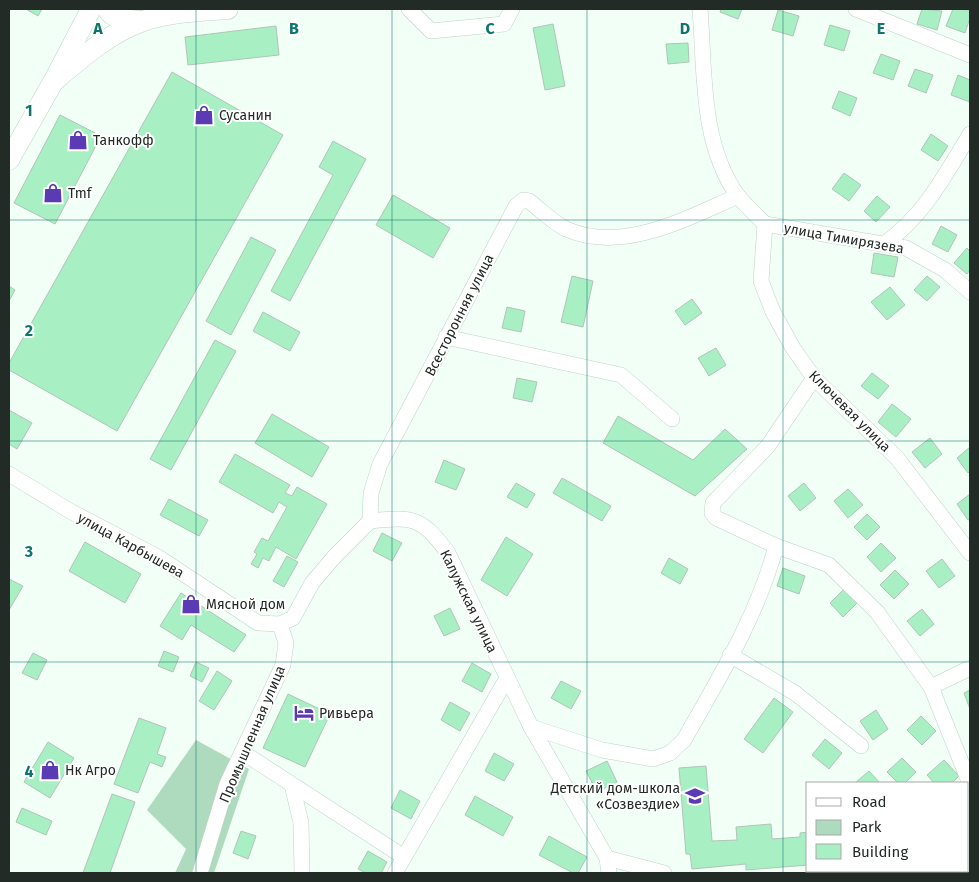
<svg xmlns="http://www.w3.org/2000/svg" width="979" height="882" font-family="'Fira Sans',sans-serif">
<style>
.green{fill:#aedabe}
.building{fill:#a8efc4;stroke:#b0c5b7}
.lines{fill:none;stroke-linecap:round;stroke-linejoin:round}
.minor-casing{stroke:#bed4c6;stroke-width:16}
.major-casing{stroke:#bed4c6;stroke-width:21}
.minor{stroke:#fff;stroke-width:15}
.major{stroke:#fff;stroke-width:20}
.grid{fill:none;stroke:#0f766e;stroke-width:1;stroke-opacity:0.55}
.labels{text-anchor:middle;stroke-width:4;stroke-linejoin:round;paint-order:stroke}
.poi-label{font-size:14px;fill:#232b26;stroke:#fff;text-anchor:start}
.street-label{font-size:14px;fill:#232b26;stroke:#fff}
.grid-label{font-size:16px;text-anchor:middle;font-weight:bold;fill:#0f766e;stroke:#fff;stroke-width:4;stroke-linejoin:round;paint-order:stroke}
</style>
<rect width="100%" height="100%" fill="#f1fff6"/>
<path class="green" d="M196,740L249,769L214,873H175L186,849L147,810Z"/>
<g class="building">
<path d="M26,9H42L38,16Z"/>
<path d="M721,9H742L738,19L720,12Z"/>
<path d="M922,9L942,11L937,30L917,24Z"/>
<path d="M953,9L970,10V18L965,33L946,26Z"/>
<path d="M778,10L799,16L793,36L772,30Z"/>
<path d="M553,24L565,86L545,90L533,28Z"/>
<path d="M830,25L850,31L844,51L824,45Z"/>
<path d="M276,26L279,55L188,65L185,37Z"/>
<path d="M688,43L689,62L668,64L666,44Z"/>
<path d="M881,54L900,61L893,80L873,73Z"/>
<path d="M915,69L933,75L926,93L908,86Z"/>
<path d="M172,72L283,135L117,431L9,370V363Z"/>
<path d="M958,75L970,80V102L951,95Z"/>
<path d="M839,91L857,98L850,116L832,108Z"/>
<path d="M60,115L101,136L55,224L14,203Z"/>
<path d="M931,134L948,146L938,161L921,150Z"/>
<path d="M333,141L366,159L290,301L271,291L333,175L319,167Z"/>
<path d="M844,173L861,185L849,201L832,189Z"/>
<path d="M393,195L450,228L433,258L376,225Z"/>
<path d="M877,196L890,207L876,222L864,211Z"/>
<path d="M941,226L957,235L948,252L932,244Z"/>
<path d="M251,237L276,250L231,335L206,321Z"/>
<path d="M967,248L970,251V270L967,274L954,263Z"/>
<path d="M874,253L898,257L894,277L871,273Z"/>
<path d="M572,276L593,281L583,327L561,322Z"/>
<path d="M927,276L940,287L927,301L914,290Z"/>
<path d="M9,286L15,290L9,301Z"/>
<path d="M890,287L905,305L887,320L871,302Z"/>
<path d="M692,299L702,313L685,325L675,311Z"/>
<path d="M507,307L525,311L521,332L502,328Z"/>
<path d="M263,312L300,332L290,351L253,331Z"/>
<path d="M215,340L236,351L171,470L150,459Z"/>
<path d="M716,348L726,365L709,376L698,358Z"/>
<path d="M872,373L889,386L878,399L861,386Z"/>
<path d="M517,378L537,382L532,402L513,398Z"/>
<path d="M892,404L911,419L896,437L878,422Z"/>
<path d="M9,410L32,423L17,449L9,444Z"/>
<path d="M272,414L329,447L312,477L255,443Z"/>
<path d="M618,416L693,460L725,429L747,449L695,496L603,443Z"/>
<path d="M930,438L942,454L925,468L912,452Z"/>
<path d="M970,447V471L968,473L957,458Z"/>
<path d="M235,454L290,485L285,493L292,496L297,487L327,504L296,559L276,547L269,561L263,558L258,568L251,564L257,554L254,552L262,538L268,541L287,507L279,502L273,513L219,482Z"/>
<path d="M444,460L465,469L456,490L435,482Z"/>
<path d="M562,478L611,506L602,521L553,493Z"/>
<path d="M516,483L535,494L527,508L507,497Z"/>
<path d="M804,483L816,498L800,511L788,496Z"/>
<path d="M848,489L863,505L848,518L834,501Z"/>
<path d="M970,494V519L968,520L957,504Z"/>
<path d="M169,499L208,520L199,536L160,515Z"/>
<path d="M867,514L880,527L867,540L854,527Z"/>
<path d="M382,533L402,543L392,561L373,551Z"/>
<path d="M506,537L533,554L507,596L481,580Z"/>
<path d="M85,542L141,574L125,603L69,571Z"/>
<path d="M881,543L896,558L881,572L867,557Z"/>
<path d="M287,556L298,562L284,587L273,581Z"/>
<path d="M669,558L688,569L680,584L661,573Z"/>
<path d="M942,559L955,576L939,588L926,571Z"/>
<path d="M783,568L805,576L799,594L777,586Z"/>
<path d="M895,570L909,584L894,599L880,585Z"/>
<path d="M9,579L23,586L9,610Z"/>
<path d="M845,588L858,602L843,617L830,603Z"/>
<path d="M181,593L246,635L234,652L191,625L182,640L160,626Z"/>
<path d="M450,608L460,629L444,636L434,616Z"/>
<path d="M922,609L934,624L920,636L907,621Z"/>
<path d="M164,651L179,657L173,672L158,666Z"/>
<path d="M33,653L47,660L37,680L22,673Z"/>
<path d="M196,662L209,668L202,682L190,676Z"/>
<path d="M472,663L491,674L482,692L462,681Z"/>
<path d="M217,671L232,681L214,710L199,701Z"/>
<path d="M561,681L581,691L571,709L551,698Z"/>
<path d="M970,690V709L964,693Z"/>
<path d="M288,694L330,714L305,767L263,748Z"/>
<path d="M774,698L793,712L763,753L744,739Z"/>
<path d="M450,702L470,713L460,731L441,720Z"/>
<path d="M876,710L888,729L873,740L860,721Z"/>
<path d="M921,716L936,731L922,745L907,730Z"/>
<path d="M139,718L166,728L157,754L166,757L162,767L150,762L138,793L114,784Z"/>
<path d="M825,739L842,753L829,769L812,755Z"/>
<path d="M48,742L74,758L50,798L24,782Z"/>
<path d="M494,753L514,764L504,781L485,771Z"/>
<path d="M902,758L916,772L905,783H898L887,772Z"/>
<path d="M944,760L959,776L952,783H934L927,775Z"/>
<path d="M607,761L617,782L597,792L586,771Z"/>
<path d="M706,766L712,841L737,840L736,827L771,824L772,839L800,837V833L808,832V865L746,870V864L692,869L690,854H686L679,768Z"/>
<path d="M869,771L880,783H855Z"/>
<path d="M400,790L420,801L411,819L391,808Z"/>
<path d="M112,794L135,802L110,873H83Z"/>
<path d="M475,796L513,817L503,836L465,815Z"/>
<path d="M22,808L52,821L46,835L16,822Z"/>
<path d="M241,831L256,836L248,859L233,853Z"/>
<path d="M549,836L587,857L578,873H573L539,855Z"/>
<path d="M368,851L387,862L381,873H366L358,869Z"/>
</g>
<g class="lines">
<defs>
<g id="minor">
<path d="M409,9L431,31L504,24L512,9"/>
<path d="M700,9C705,70 700,144 738,196C746,206 756,215 765,224"/>
<path d="M856,9L970,55"/>
<path d="M765,224L761,281L773,312L793,348L814,378L897,458L970,553"/>
<path d="M765,224L906,248L945,270L970,292"/>
<path d="M884,244C923,217 946,174 970,134"/>
<path d="M446,337L621,375L672,419"/>
<path d="M814,378L768,446L713,503L712,513L716,518L776,546L829,565L877,612L931,687L970,784"/>
<path d="M9,474L70,511L158,557L258,623L280,624L293,618L312,583L335,556L370,521L371,493L380,464L516,206L523,200L529,201C541,210 553,223 566,229C623,254 687,218 738,196"/>
<path d="M370,521C413,517 421,516 448,553L531,727L607,858L609,873"/>
<path d="M730,655L795,693L861,746"/>
<path d="M931,687L970,668"/>
<path d="M531,727L602,750L653,759L670,753L684,740C719,678 758,615 776,546"/>
<path d="M242,752L404,857"/>
<path d="M292,785L301,823L302,873"/>
<path d="M607,858L664,873"/>
<path d="M200,873L227,784L283,665L286,643L280,624"/>
<path d="M395,873L507,678"/>
</g>
<g id="major">
<path d="M107,9C114,21 130,20 143,21"/>
<path d="M53,82C80,59 109,33 143,21C169,12 200,11 228,9"/>
<path d="M9,160L53,82L91,9"/>
</g>
</defs>
<use href="#minor" class="minor-casing"/>
<use href="#major" class="major-casing"/>
<use href="#minor" class="minor"/>
<use href="#major" class="major"/>
</g>
<path class="grid" d="M196,9V873M392,9V873M587,9V873M783,9V873M9,220H970M9,441H970M9,662H970"/>
<defs>
<symbol id="shop-bare" viewBox="-9 -9 18 18"><path d="M-5-2.5h2.3a2.7 3.5 0 0 1 5.4 0H5L5.5 6h-11ZM-1.5-2.5h3a1.5 2.3 0 0 0-3 0Z" fill="#5a3bb3" stroke="#fff" stroke-width="2.5" paint-order="stroke"/></symbol>
<symbol id="hotel-bare" viewBox="-9 -9 18 18"><path d="M-6-4.5h1.5V1H6V5H4.5V3h-9V5H-6ZM-4 0a1.8 1.8 0 1 1 3.6 0ZM.5 0V-2.5h3Q6-2.5 6 0Z" fill="#5a3bb3" stroke="#fff" stroke-width="2.5" paint-order="stroke"/></symbol>
<symbol id="school-bare" viewBox="-9 -9 18 18"><path d="M0-5L7-2L0 1L-7-2ZM-4 1L0 2.5L4 1V4Q0 6-4 4Z" fill="#5a3bb3" stroke="#fff" stroke-width="2.5" paint-order="stroke"/></symbol>
</defs>
<g fill-rule="evenodd">
<use href="#shop-bare" x="190" y="101" width="28" height="28"/>
<use href="#shop-bare" x="64" y="126" width="28" height="28"/>
<use href="#shop-bare" x="39" y="179" width="28" height="28"/>
<use href="#shop-bare" x="177" y="590" width="28" height="28"/>
<use href="#hotel-bare" x="290" y="699" width="28" height="28"/>
<use href="#shop-bare" x="36" y="756" width="28" height="28"/>
<use href="#school-bare" x="681" y="782" width="28" height="28"/>
</g>
<g class="labels">
<g class="poi-label">
<text x="219" y="120">Сусанин</text>
<text x="93" y="145">Танкофф</text>
<text x="68" y="198">Tmf</text>
<text x="206" y="609">Мясной дом</text>
<text x="319" y="718">Ривьера</text>
<text x="65" y="775">Нк Агро</text>
<text x="680" y="793" text-anchor="end">Детский дом-школа<tspan x="680" dy="16">«Созвездие»</tspan></text>
</g>
<g class="street-label">
<text transform="translate(844 238) rotate(10)" y="5">улица Тимирязева</text>
<text transform="translate(459 315) rotate(-63)" y="5">Всесторонняя улица</text>
<text transform="translate(850 411) rotate(45)" y="5">Ключевая улица</text>
<text transform="translate(131 545) rotate(29)" y="5">улица Карбышева</text>
<text transform="translate(469 601) rotate(64)" y="5">Калужская улица</text>
<text transform="translate(252 734) rotate(-67)" y="5">Промышленная улица</text>
</g>
</g>
<g class="grid-label">
<text x="98" y="34">A</text>
<text x="294" y="34">B</text>
<text x="490" y="34">C</text>
<text x="685" y="34">D</text>
<text x="881" y="34">E</text>
<text x="29" y="116">1</text>
<text x="29" y="336">2</text>
<text x="29" y="557">3</text>
<text x="29" y="777">4</text>
</g>
<rect width="979" height="882" fill="none" stroke="#232b26" stroke-width="20"/>
<rect x="806" y="782" width="162" height="90" fill="#ffffff" stroke="#a7aaa8"/>
<rect x="816" y="798" width="25" height="8" fill="#ffffff" stroke="#a7aaa8"/>
<text x="852" y="807" font-size="15" fill="#232b26">Road</text>
<rect x="816" y="820" width="25" height="15" fill="#aedabe" stroke="#a7aaa8"/>
<text x="852" y="832" font-size="15" fill="#232b26">Park</text>
<rect x="816" y="844" width="25" height="15" fill="#a8efc4" stroke="#a7aaa8"/>
<text x="852" y="857" font-size="15" fill="#232b26">Building</text>
</svg>
